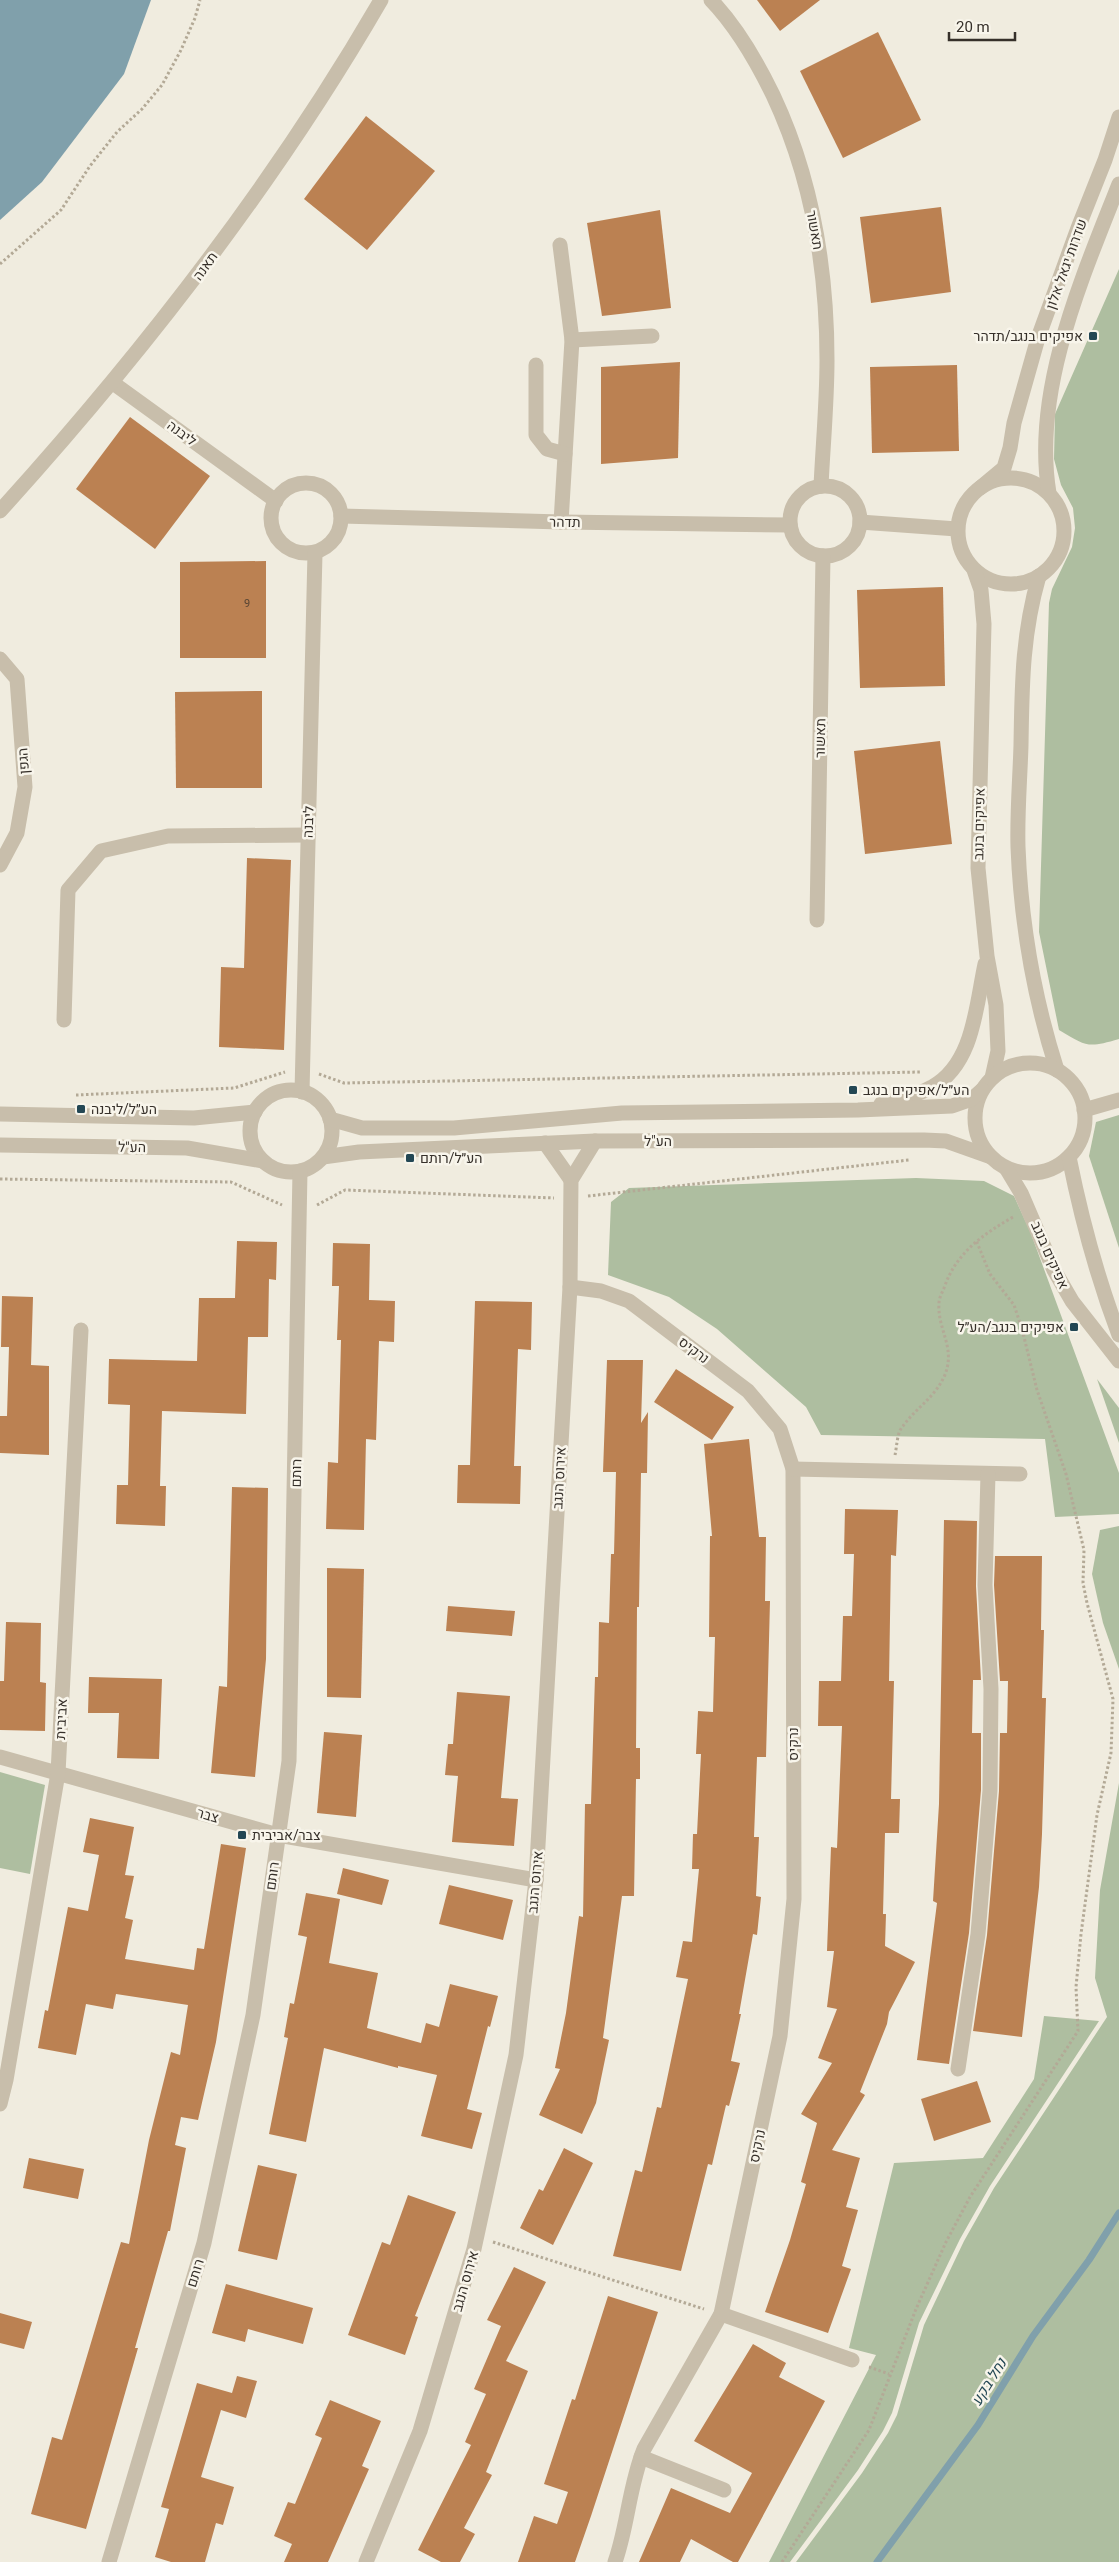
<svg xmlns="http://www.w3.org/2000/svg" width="1119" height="2562" font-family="Roboto,Heebo,sans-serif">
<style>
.green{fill:#aebea0}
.water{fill:#80a0ab}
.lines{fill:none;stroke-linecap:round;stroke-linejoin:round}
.stream{stroke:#80a0ab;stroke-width:7}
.building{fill:#bb8152}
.path{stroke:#b3a996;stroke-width:3;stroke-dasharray:2.5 2.5;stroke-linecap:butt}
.minor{stroke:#c8beab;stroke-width:15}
.poi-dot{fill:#234754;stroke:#f8f5eb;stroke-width:2}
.labels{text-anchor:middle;stroke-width:5;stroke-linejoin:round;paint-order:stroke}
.number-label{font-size:11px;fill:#574434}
.street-label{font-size:14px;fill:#36302a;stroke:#f8f5eb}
.poi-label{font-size:14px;fill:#36302a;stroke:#f8f5eb;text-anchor:start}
.water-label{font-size:15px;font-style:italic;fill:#234754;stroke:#f8f5eb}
</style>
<rect width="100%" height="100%" fill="#f0ecdf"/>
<g class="green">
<path d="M1119,269V1039C1088,1048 1087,1047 1059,1030L1039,932L1049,603L1052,589L1072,547L1075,528L1073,508L1061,485L1054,459L1055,414Z"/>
<path d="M1119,1115V1248L1089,1156L1096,1122Z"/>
<path d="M916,1178L984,1181L1014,1196L1030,1231L1119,1473V1514L1055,1517L1045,1439L821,1435L806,1407L717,1329L669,1297L608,1275L611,1202L629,1188Z"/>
<path d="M1097,1379L1119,1408V1443Z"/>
<path d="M1119,1526V1669L1103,1623L1092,1574L1100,1530Z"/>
<path d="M0,1772L45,1785L30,1874L0,1868Z"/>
<path d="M1119,1783V2562H796L862,2473L888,2433L897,2415L924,2325L964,2241L994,2188L1107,2017L1095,1978L1100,1890Z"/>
<path d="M1044,2016L1099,2021L990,2186L960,2239L919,2323L892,2413L883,2431L858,2470L790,2562H769L876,2355L849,2348L894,2163L983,2158L1034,2079Z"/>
</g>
<path class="water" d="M0,0H151L124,74L42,182L0,220Z"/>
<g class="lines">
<path class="stream" d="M877,2562L978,2425L1033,2336L1089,2260L1119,2213"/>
</g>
<g class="building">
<path d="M757,0H820L780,31Z"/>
<path d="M878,32L921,120L843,158L800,71Z"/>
<path d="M366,116L435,171L367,250L304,199Z"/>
<path d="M941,207L951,292L871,303L860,217Z"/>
<path d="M660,210L671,308L602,316L587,223Z"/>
<path d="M680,362L678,458L601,464V367Z"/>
<path d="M957,365L959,451L872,453L870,367Z"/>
<path d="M130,417L210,476L155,549L76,489Z"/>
<path d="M266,561V658H180V562Z"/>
<path d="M943,587L945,686L860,688L857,590Z"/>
<path d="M262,691V788H176L175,692Z"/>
<path d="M940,741L952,844L865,854L854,751Z"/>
<path d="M247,858L291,860L284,1050L219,1047L221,967L244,968Z"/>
<path d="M237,1241L277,1242L276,1280L269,1279L268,1337H248L246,1414L162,1411L160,1486H166L165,1526L116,1524L117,1485H128L130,1405L108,1404L109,1359L197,1361L199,1298H235Z"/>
<path d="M333,1243L370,1244L369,1300L395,1301L394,1342L379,1341L376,1440L366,1439L364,1530L326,1529L328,1462L338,1463L341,1340H337L339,1286H332Z"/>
<path d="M2,1296L33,1297L31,1365L49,1366V1455L0,1453V1416H7L9,1347H1Z"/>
<path d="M475,1301L532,1302L531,1350L518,1349L514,1466H521L520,1504L457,1503L458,1465H470Z"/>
<path d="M607,1360H643L641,1423L648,1412L647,1473H641L639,1607H637L636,1748H640V1779H636L634,1896H622L603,2038L609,2040L596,2103L582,2134L539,2115L560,2069L555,2068L566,2013L579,1916L583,1917L585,1804H591L595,1677H598L599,1622L609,1623L611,1554H614L616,1472H603Z"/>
<path d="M676,1369L734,1407L712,1440L654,1402Z"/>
<path d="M749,1439L759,1537H766L765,1601H770L766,1757H757L754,1837H759L756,1896L761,1897L757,1935L753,1934L739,2014H741L731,2061L740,2063L729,2106L726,2105L712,2165L708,2164L681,2271L613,2256L635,2170L642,2172L657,2107L661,2108L688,1979L676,1977L683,1941L692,1942L699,1869H692L693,1834H697L701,1754H696L698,1711L713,1712L715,1637H709L710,1536H712L704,1444Z"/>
<path d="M232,1487L268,1488L266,1659L255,1777L211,1773L219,1686L227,1687Z"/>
<path d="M845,1509L898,1510L896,1556L891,1555L889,1681H894L891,1799H900L899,1833H885L883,1914H886L885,1946L915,1962L889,2012L887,2024L860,2092L865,2095L832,2150L860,2158L846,2207L858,2210L842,2266L851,2269L828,2333L765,2312L790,2240L806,2184L801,2182L817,2123L801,2114L832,2063L818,2058L837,2009L827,2007L834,1951H827L831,1847L837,1848L842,1726H818L819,1681H841L843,1616H852L854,1554H844Z"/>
<path d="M944,1520L977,1521L976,1586L981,1680H973L972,1733H981V1790L969,1933L949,2064L917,2060L937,1903L933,1901L939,1804Z"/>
<path d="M995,1556H1042L1041,1630H1044L1042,1698H1046L1042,1834L1039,1887L1022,2037L973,2031L987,1935L999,1791L1000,1733H1007L1008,1681H1000L994,1585Z"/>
<path d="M327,1568L364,1569L361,1698L327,1697Z"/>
<path d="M448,1606L515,1611L512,1636L446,1631Z"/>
<path d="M6,1622L41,1623L40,1682L46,1683L45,1731L0,1730V1681H4Z"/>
<path d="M89,1677L162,1679L159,1759L117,1758L119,1713H88Z"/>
<path d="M457,1692L510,1696L501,1798L518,1799L514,1846L452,1842L458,1776L445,1775L448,1744H453Z"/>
<path d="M324,1732L362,1735L356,1817L317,1813Z"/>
<path d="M90,1818L134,1827L125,1875L134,1876L125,1918L133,1920L125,1959L194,1970L197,1948L204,1949L221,1844L246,1848L216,2042L198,2120L181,2117L175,2145L186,2148L170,2231H168L135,2348H138L86,2529L31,2514L52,2437L62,2440L121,2242L129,2244L149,2140L171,2052L180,2055L188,2005L116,1994L113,2009L86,2004L76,2055L38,2048L45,2010L48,2011L68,1907L88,1911L99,1855L83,1852Z"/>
<path d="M343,1868L389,1880L382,1905L337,1894Z"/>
<path d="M449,1885L513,1900L503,1940L439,1924Z"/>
<path d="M306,1893L340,1899L329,1963L378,1973L367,2028L421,2043L426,2023L439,2027L450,1984L498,1996L490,2027L488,2026L467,2109L482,2113L472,2149L421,2136L437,2075L398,2066V2068L324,2048L306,2142L269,2134L288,2038L284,2037L290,2003L294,2004L307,1937L298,1935Z"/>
<path d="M977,2081L991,2122L934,2141L921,2099Z"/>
<path d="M564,2148L593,2163L553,2245L520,2228L539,2189L543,2191Z"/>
<path d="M29,2158L84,2169L78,2199L23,2188Z"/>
<path d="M258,2165L297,2174L277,2260L238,2251Z"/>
<path d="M408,2195L456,2212L415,2316L418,2317L405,2355L348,2335L382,2242L390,2245Z"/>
<path d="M514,2267L546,2282L506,2361L528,2371L486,2472L492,2475L464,2528L475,2534L460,2562H441L418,2550L471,2445L465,2442L486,2394L474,2389L501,2326L487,2320Z"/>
<path d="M226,2284L313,2308L303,2344L248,2329L245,2342L212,2333Z"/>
<path d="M608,2296L658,2312L591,2516L575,2562H518L534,2516L557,2524L568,2492L544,2484L572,2399L575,2400Z"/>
<path d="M0,2313L32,2322L24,2349L0,2343Z"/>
<path d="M753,2344L786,2363L779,2377L825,2401L738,2562H733L691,2539L680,2562H639L671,2488L730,2513L752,2473L694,2441Z"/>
<path d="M237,2376L257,2381L246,2418L221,2410L201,2477L234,2487L223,2525L216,2523L205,2562H171L155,2557L169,2509L161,2507L197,2383L232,2393Z"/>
<path d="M330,2400L381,2421L362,2466L369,2469L328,2562H284L292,2544L274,2536L288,2502L295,2504L322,2438L315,2435Z"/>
</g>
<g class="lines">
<g class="path">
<path d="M0,264L61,210L90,166L117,132L142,109L162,85L181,50L195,18L200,0"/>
<path d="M319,1074L344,1083L921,1072"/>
<path d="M76,1095L234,1088L285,1072"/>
<path d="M0,1179L231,1182L282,1205"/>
<path d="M588,1196L909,1160"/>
<path d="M317,1205L345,1190L554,1198"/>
<path d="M895,1455C897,1446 897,1432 903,1426C916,1408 934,1398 944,1377C957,1348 937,1330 939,1303C939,1298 942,1293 944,1288C956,1253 982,1235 1013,1217"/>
<path d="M493,2242L704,2309"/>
<path d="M869,2367L889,2374"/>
<path d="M782,2562L869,2430L916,2309L946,2242L970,2197L1078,2031L1076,1987L1081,1934L1097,1815L1111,1753L1113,1699L1087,1603L1083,1583L1084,1550L1066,1474L1037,1390L1022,1329L1014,1305L990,1274L976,1240"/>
</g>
<g class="minor">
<path d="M711,0C737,27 757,62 773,95C812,178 827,269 827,360C827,402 823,444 821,486"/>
<path d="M560,245L572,340L561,522"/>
<path d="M572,340L652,336"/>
<path d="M536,365V435L547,449L565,454"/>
<path d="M113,383L276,501"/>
<circle cx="1011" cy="531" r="53"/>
<circle cx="306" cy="518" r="35"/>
<circle cx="825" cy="521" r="35"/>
<path d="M980,488L1004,468L1010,448L1014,423L1038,338L1078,228L1105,160L1119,117"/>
<path d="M1049,493C1032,391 1082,278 1119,184"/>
<path d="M0,511C143,353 274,185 381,0"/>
<path d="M341,516L561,522L790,525"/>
<path d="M860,522L957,529"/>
<path d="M974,570L981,590L984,624L978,868L987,956L996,1005L998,1051L992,1078"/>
<path d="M1039,576C1022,635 1022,685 1021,745C1020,779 1017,813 1018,847C1021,923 1034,998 1057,1070"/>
<path d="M0,659L17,679L25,787L17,833L0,865"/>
<path d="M817,920L823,556"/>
<path d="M64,1020L68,890L101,851L168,836L307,835"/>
<circle cx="1030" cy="1118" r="55"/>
<circle cx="291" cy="1131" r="41"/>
<path d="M302,1092L315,553"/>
<path d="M881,1104C898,1099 917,1096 932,1087C974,1064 976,1005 985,964"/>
<path d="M1084,1110L1119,1100"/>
<path d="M0,1114L194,1118L255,1112"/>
<path d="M330,1119L362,1128H454L622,1113L858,1110L952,1106L972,1099L982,1090"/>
<path d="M545,1143L571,1180"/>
<path d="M0,1145L187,1148L263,1161"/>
<path d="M323,1157L359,1152L595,1141L924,1140L946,1141L991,1157"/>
<path d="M1069,1157C1081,1217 1097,1277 1119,1335"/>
<path d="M1006,1168L1021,1193L1054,1270L1072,1301L1119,1361"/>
<path d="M570,1287L601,1291L629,1301L748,1391L780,1429L793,1469L794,1899L780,2036L721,2314L644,2449C629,2486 628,2525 615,2562"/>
<path d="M793,1469L1020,1474"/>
<path d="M0,1757L278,1835L536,1880"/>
<path d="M958,2069L978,1934L990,1790L991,1689L985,1585L988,1474"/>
<path d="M0,2104L6,2080L58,1773L81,1330"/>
<path d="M721,2314L852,2360"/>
<path d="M641,2457L724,2490"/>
<path d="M109,2562L204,2243L253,2015L289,1761L300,1171"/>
<path d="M366,2562L420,2431L474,2249L516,2055L536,1880L570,1287L571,1180L595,1141"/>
</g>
</g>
<g class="poi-dot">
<rect x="1088" y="331" width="10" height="10" rx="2.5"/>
<rect x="848" y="1085" width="10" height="10" rx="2.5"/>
<rect x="76" y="1104" width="10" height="10" rx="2.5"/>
<rect x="405" y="1153" width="10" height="10" rx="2.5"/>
<rect x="1069" y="1322" width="10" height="10" rx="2.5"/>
<rect x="237" y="1830" width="10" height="10" rx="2.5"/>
</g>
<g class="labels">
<g class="number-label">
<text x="247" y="607">9</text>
</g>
<g class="street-label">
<text transform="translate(815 230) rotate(80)" y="5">תאשור</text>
<text transform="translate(1066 264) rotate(-70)" y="5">שדרות יגאל אלון</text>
<text transform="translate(205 266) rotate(-54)" y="5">תאנה</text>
<text transform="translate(182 433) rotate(36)" y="5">ליבנה</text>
<text transform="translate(565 522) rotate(1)" y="5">תדהר</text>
<text transform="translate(820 738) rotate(-89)" y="5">תאשור</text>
<text transform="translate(23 761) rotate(-94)" y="5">הגפן</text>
<text transform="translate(308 822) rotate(-88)" y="5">ליבנה</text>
<text transform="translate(979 824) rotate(-89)" y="5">אפיקים בנגב</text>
<text x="658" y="1146">הע"ל</text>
<text transform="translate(132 1147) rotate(1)" y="5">הע"ל</text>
<text transform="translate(1050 1255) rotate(66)" y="5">אפיקים בנגב</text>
<text transform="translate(694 1350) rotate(37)" y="5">נרקיס</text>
<text transform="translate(296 1473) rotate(-89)" y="5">רותם</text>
<text transform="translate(559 1478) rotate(-87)" y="5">אירוס הנגב</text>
<text transform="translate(61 1719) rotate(-87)" y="5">אביבית</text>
<text transform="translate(793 1744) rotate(-90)" y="5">נרקיס</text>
<text transform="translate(208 1815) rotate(16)" y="5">צבר</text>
<text transform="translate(272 1876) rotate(-82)" y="5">רותם</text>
<text transform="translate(535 1882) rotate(-85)" y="5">אירוס הנגב</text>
<text transform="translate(757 2146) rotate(-78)" y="5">נרקיס</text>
<text transform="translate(195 2273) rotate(-73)" y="5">רותם</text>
<text transform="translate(465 2281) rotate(-74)" y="5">אירוס הנגב</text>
</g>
<g class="poi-label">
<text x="1083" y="341" text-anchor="end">אפיקים בנגב/תדהר</text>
<text x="863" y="1095">הע״ל/אפיקים בנגב</text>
<text x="91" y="1114">הע״ל/ליבנה</text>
<text x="420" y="1163">הע״ל/רותם</text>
<text x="1064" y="1332" text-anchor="end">אפיקים בנגב/הע״ל</text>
<text x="252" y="1840">צבר/אביבית</text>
</g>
<g class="water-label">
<text transform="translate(989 2382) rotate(-58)" y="5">נחל בקע</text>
</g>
</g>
<path d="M949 32v8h66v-8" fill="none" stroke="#36302a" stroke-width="2.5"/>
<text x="956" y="32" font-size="15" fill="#36302a" stroke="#f8f5eb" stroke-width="4" paint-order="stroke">20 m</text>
</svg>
